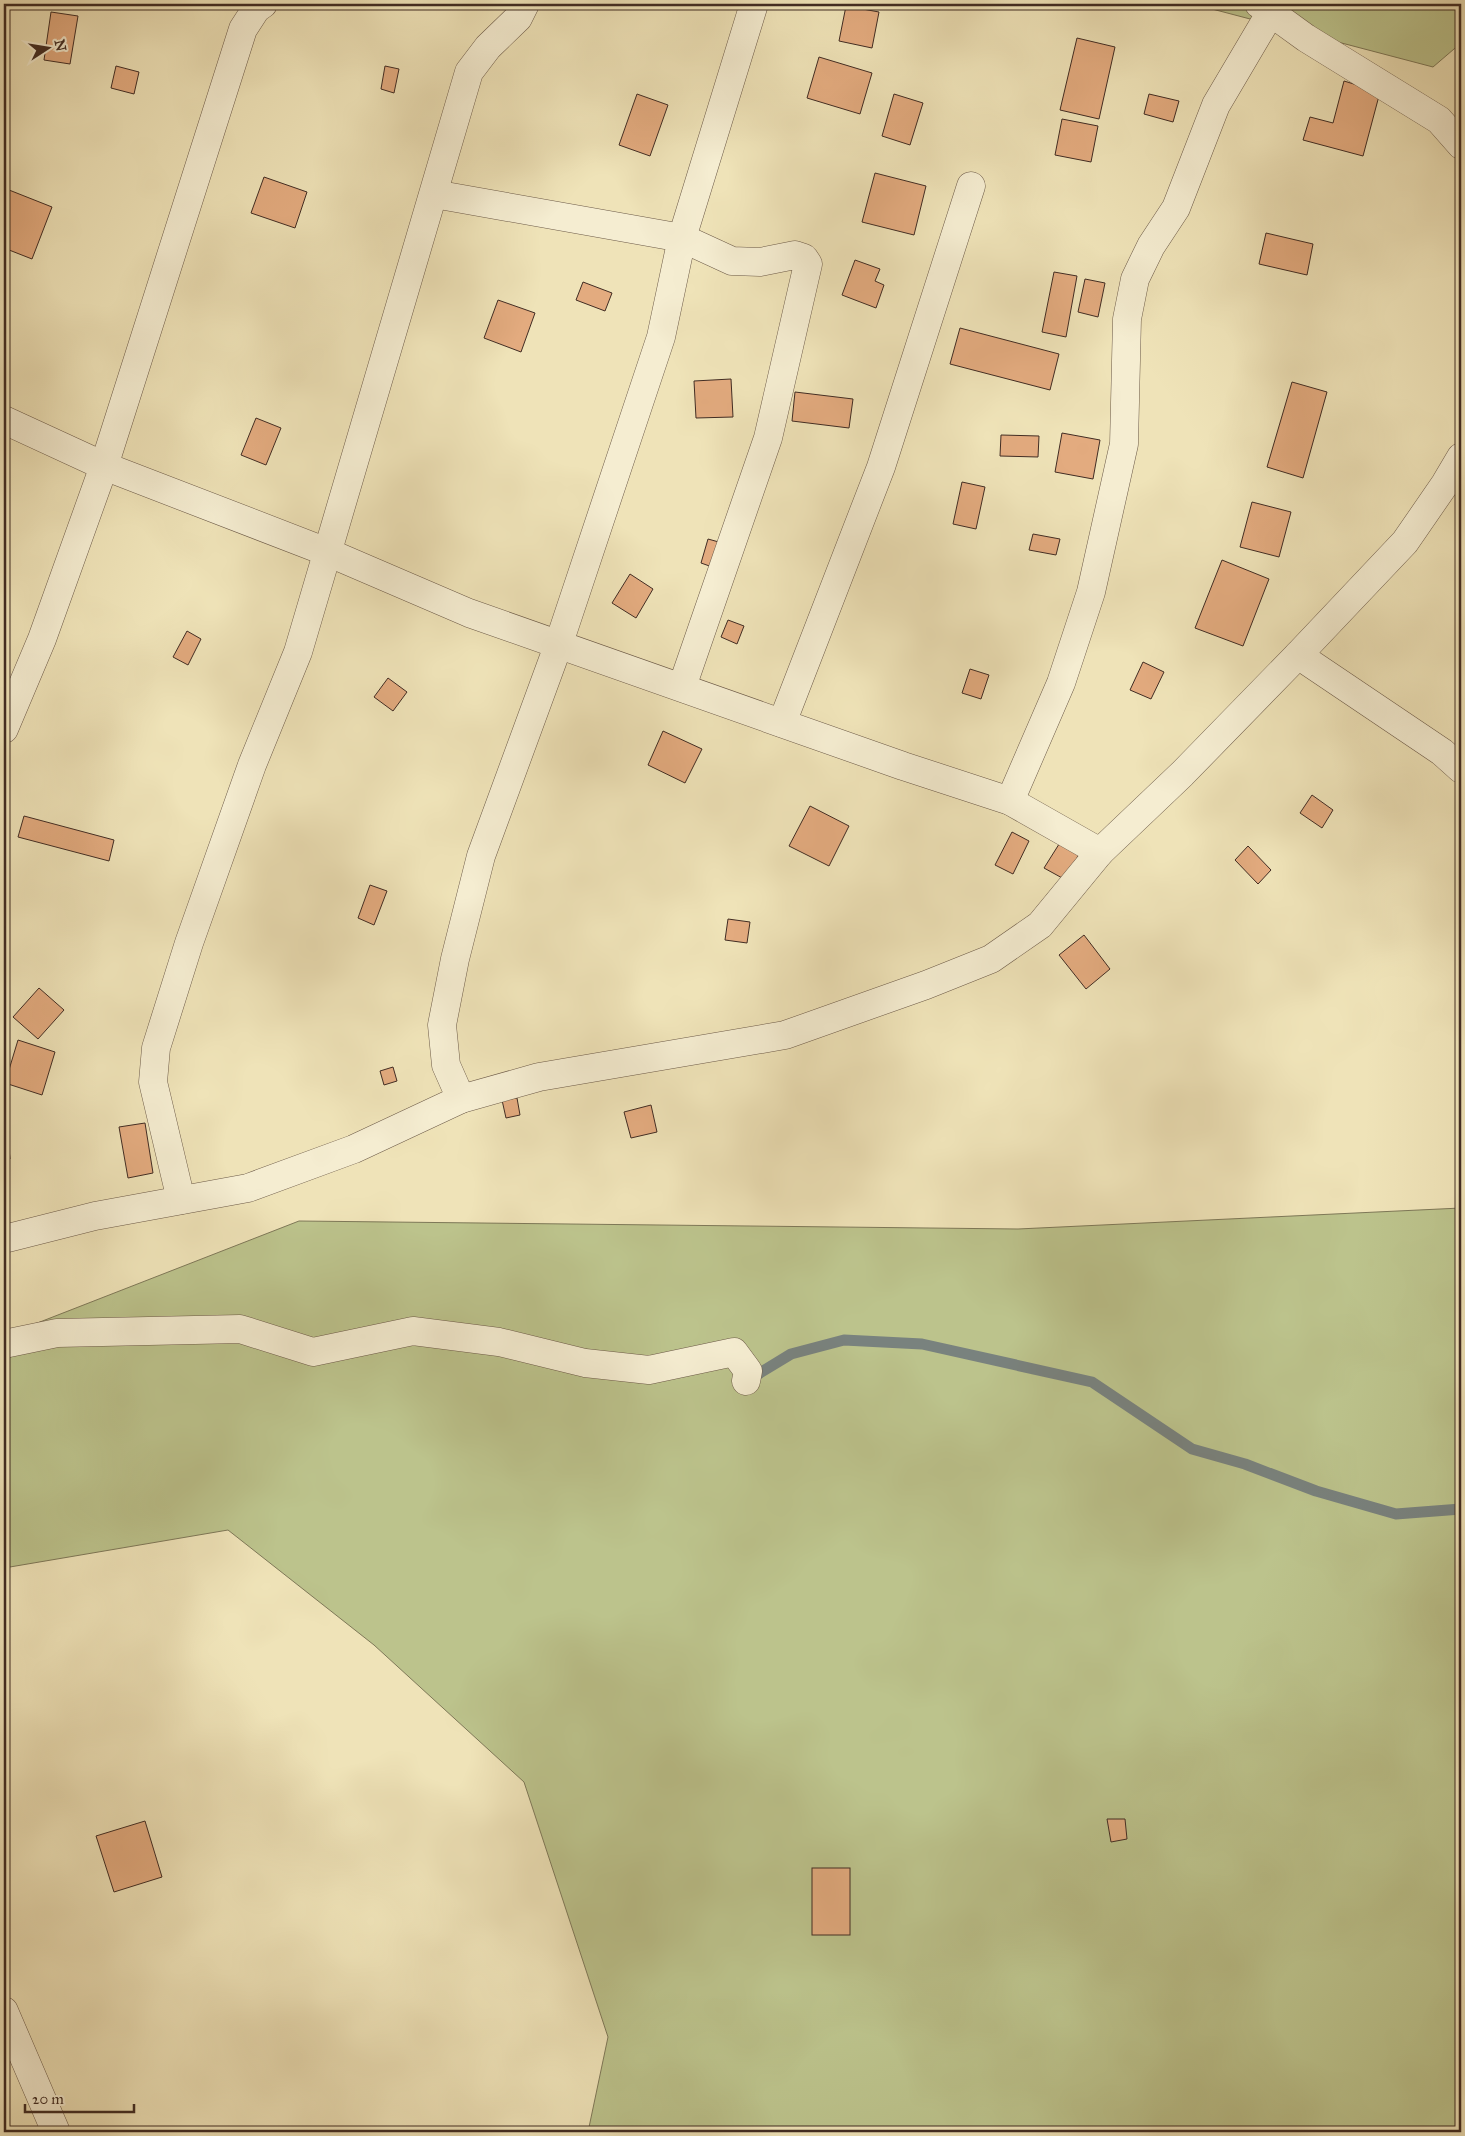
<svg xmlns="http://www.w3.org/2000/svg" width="1465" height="2136" font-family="'IM FELL Great Primer',serif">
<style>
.green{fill:#bcc38c;stroke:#7e7858}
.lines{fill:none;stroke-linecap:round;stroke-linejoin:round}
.stream{stroke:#79827e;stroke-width:11}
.building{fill:#e3ab7f;stroke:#412c23}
.minor-casing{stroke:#6c5a48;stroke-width:29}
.minor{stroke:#f5edd1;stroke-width:28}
</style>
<rect width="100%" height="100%" fill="#efe3b8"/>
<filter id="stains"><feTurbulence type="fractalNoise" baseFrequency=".004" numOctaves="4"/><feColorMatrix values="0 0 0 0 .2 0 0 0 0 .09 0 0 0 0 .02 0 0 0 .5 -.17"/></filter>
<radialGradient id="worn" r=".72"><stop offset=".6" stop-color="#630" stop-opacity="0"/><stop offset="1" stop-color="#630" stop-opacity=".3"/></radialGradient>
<g class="green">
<path d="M1193,4H1461V43L1433,67Z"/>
<path d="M1461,1208V2132H588L608,2037L524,1782L374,1645L228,1530L4,1568V1336L299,1221L1018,1229Z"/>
</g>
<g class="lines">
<path class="stream" d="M750,1379L791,1354L844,1340L922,1344L1092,1382L1192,1449L1245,1464L1316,1491L1396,1514L1461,1509"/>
</g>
<g class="building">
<path d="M846,6L879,12L872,48L839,41Z"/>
<path d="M51,12L78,16L70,64L44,60Z"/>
<path d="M1077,38L1115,47L1099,119L1060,110Z"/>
<path d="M819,57L872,73L860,114L807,98Z"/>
<path d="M116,66L139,72L134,94L111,88Z"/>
<path d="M385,66L399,69L394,93L381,89Z"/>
<path d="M1344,81L1380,92L1363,156L1303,140L1310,117L1333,123Z"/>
<path d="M637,94L668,105L650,156L619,145Z"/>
<path d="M894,94L923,103L910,145L882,136Z"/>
<path d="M1149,94L1179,101L1173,122L1144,114Z"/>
<path d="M1062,119L1098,126L1091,162L1055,155Z"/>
<path d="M875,173L926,186L914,235L862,222Z"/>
<path d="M264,177L307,192L295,228L251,213Z"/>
<path d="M4,188L52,207L32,259L4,248Z"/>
<path d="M1266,233L1313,244L1307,275L1259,264Z"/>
<path d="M855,260L880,269L875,281L884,285L876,308L842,295Z"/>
<path d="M1054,272L1077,276L1066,337L1042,332Z"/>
<path d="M1085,279L1105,283L1098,317L1078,312Z"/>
<path d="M583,282L612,293L605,311L576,300Z"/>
<path d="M498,300L535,313L521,352L484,338Z"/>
<path d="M960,328L1059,354L1050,390L950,364Z"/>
<path d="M731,379L733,417L696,418L694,381Z"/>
<path d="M1292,382L1327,392L1303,478L1267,467Z"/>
<path d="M795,392L853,399L849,428L792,421Z"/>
<path d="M256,418L281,428L266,465L241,455Z"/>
<path d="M1062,433L1100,440L1093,479L1055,472Z"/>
<path d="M1001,435L1039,436L1038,457L1000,456Z"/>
<path d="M962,482L985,487L976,529L953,524Z"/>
<path d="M1252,502L1291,512L1279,557L1240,547Z"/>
<path d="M1033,534L1060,539L1056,555L1029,550Z"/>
<path d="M708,539L726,544L718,569L701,563Z"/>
<path d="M1222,560L1269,579L1243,646L1195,628Z"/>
<path d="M630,574L653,589L636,618L612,603Z"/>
<path d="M728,620L744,626L737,644L721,637Z"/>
<path d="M187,631L201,639L188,665L173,657Z"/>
<path d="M1143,662L1164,672L1151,699L1130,690Z"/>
<path d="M970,669L989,675L981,699L962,693Z"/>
<path d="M388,678L407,692L393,711L374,697Z"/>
<path d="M663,731L702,749L685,783L648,765Z"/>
<path d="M1312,795L1333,810L1322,828L1300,813Z"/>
<path d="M810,806L849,826L829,866L789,846Z"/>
<path d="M24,816L114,840L109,861L18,837Z"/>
<path d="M1012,832L1029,841L1013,874L995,865Z"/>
<path d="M1061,841L1080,853L1064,879L1044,868Z"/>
<path d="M1248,846L1271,870L1258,884L1235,860Z"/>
<path d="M370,885L387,891L374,925L358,918Z"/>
<path d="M728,919L750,922L747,943L725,940Z"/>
<path d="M1084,935L1110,969L1086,989L1059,955Z"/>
<path d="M39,988L64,1010L38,1039L13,1017Z"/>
<path d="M18,1040L55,1052L42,1095L5,1083Z"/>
<path d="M393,1067L397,1081L384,1085L380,1071Z"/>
<path d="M517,1098L520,1115L506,1118L502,1100Z"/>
<path d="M651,1105L657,1132L631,1138L624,1112Z"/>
<path d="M145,1123L153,1173L128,1178L119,1127Z"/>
<path d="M7,1128L10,1159H4V1129Z"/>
<path d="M1107,1819H1125L1127,1839L1111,1842Z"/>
<path d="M145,1821L162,1877L114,1892L96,1836Z"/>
<rect x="812" y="1868" width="38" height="67"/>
</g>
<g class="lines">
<defs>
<g id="minor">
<path d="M1259,4L1306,38L1439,120L1461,145"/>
<path d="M434,194L682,238L732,261L760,262L795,255L804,258L808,264L768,438L682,687"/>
<path d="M4,420L104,466L327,552L469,613L903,766L1010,801L1100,852"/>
<path d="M1298,655L1442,752L1461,769"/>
<path d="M782,723L881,467L971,186"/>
<path d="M4,729L42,639L104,466L243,29L256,9L263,4"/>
<path d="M1010,801L1061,683L1091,592L1124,444L1127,319L1135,279L1151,246L1176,208L1216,105L1271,12"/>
<path d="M461,1099L446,1065L442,1025L455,959L481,856L558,646L661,337L682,238L754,4"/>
<path d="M181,1200L153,1082L156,1048L189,943L252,765L298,652L469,72L488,47L518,18L525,4"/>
<path d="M4,1239L95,1216L248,1188L354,1149L461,1099L539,1077L785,1035L926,985L991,959L1040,925L1100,852L1182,774L1298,655L1405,542L1445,484L1461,457"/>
<path d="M4,1344L57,1333L240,1329L313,1352L413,1331L499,1342L585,1363L649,1370L734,1352L748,1371L746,1381"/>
<path d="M4,2011L56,2132"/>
</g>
</defs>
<use href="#minor" class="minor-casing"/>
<use href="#minor" class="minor"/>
</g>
<rect width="1465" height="2136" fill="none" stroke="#efe3b8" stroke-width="20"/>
<rect x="5" y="5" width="1455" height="2126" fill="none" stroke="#412c23" stroke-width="2.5"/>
<rect x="10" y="10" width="1445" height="2116" fill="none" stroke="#412c23"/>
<g transform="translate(48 48) rotate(78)" stroke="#f5edd1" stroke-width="4" paint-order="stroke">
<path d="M0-4L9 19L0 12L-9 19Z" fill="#412c23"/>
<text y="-8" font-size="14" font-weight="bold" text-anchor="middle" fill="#412c23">N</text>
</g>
<path d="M25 2104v8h109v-8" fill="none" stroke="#412c23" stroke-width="2.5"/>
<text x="32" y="2104" font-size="15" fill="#412c23" stroke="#f5edd1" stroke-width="4" paint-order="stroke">20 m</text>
<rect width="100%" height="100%" filter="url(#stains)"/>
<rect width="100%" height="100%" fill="url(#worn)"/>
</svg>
